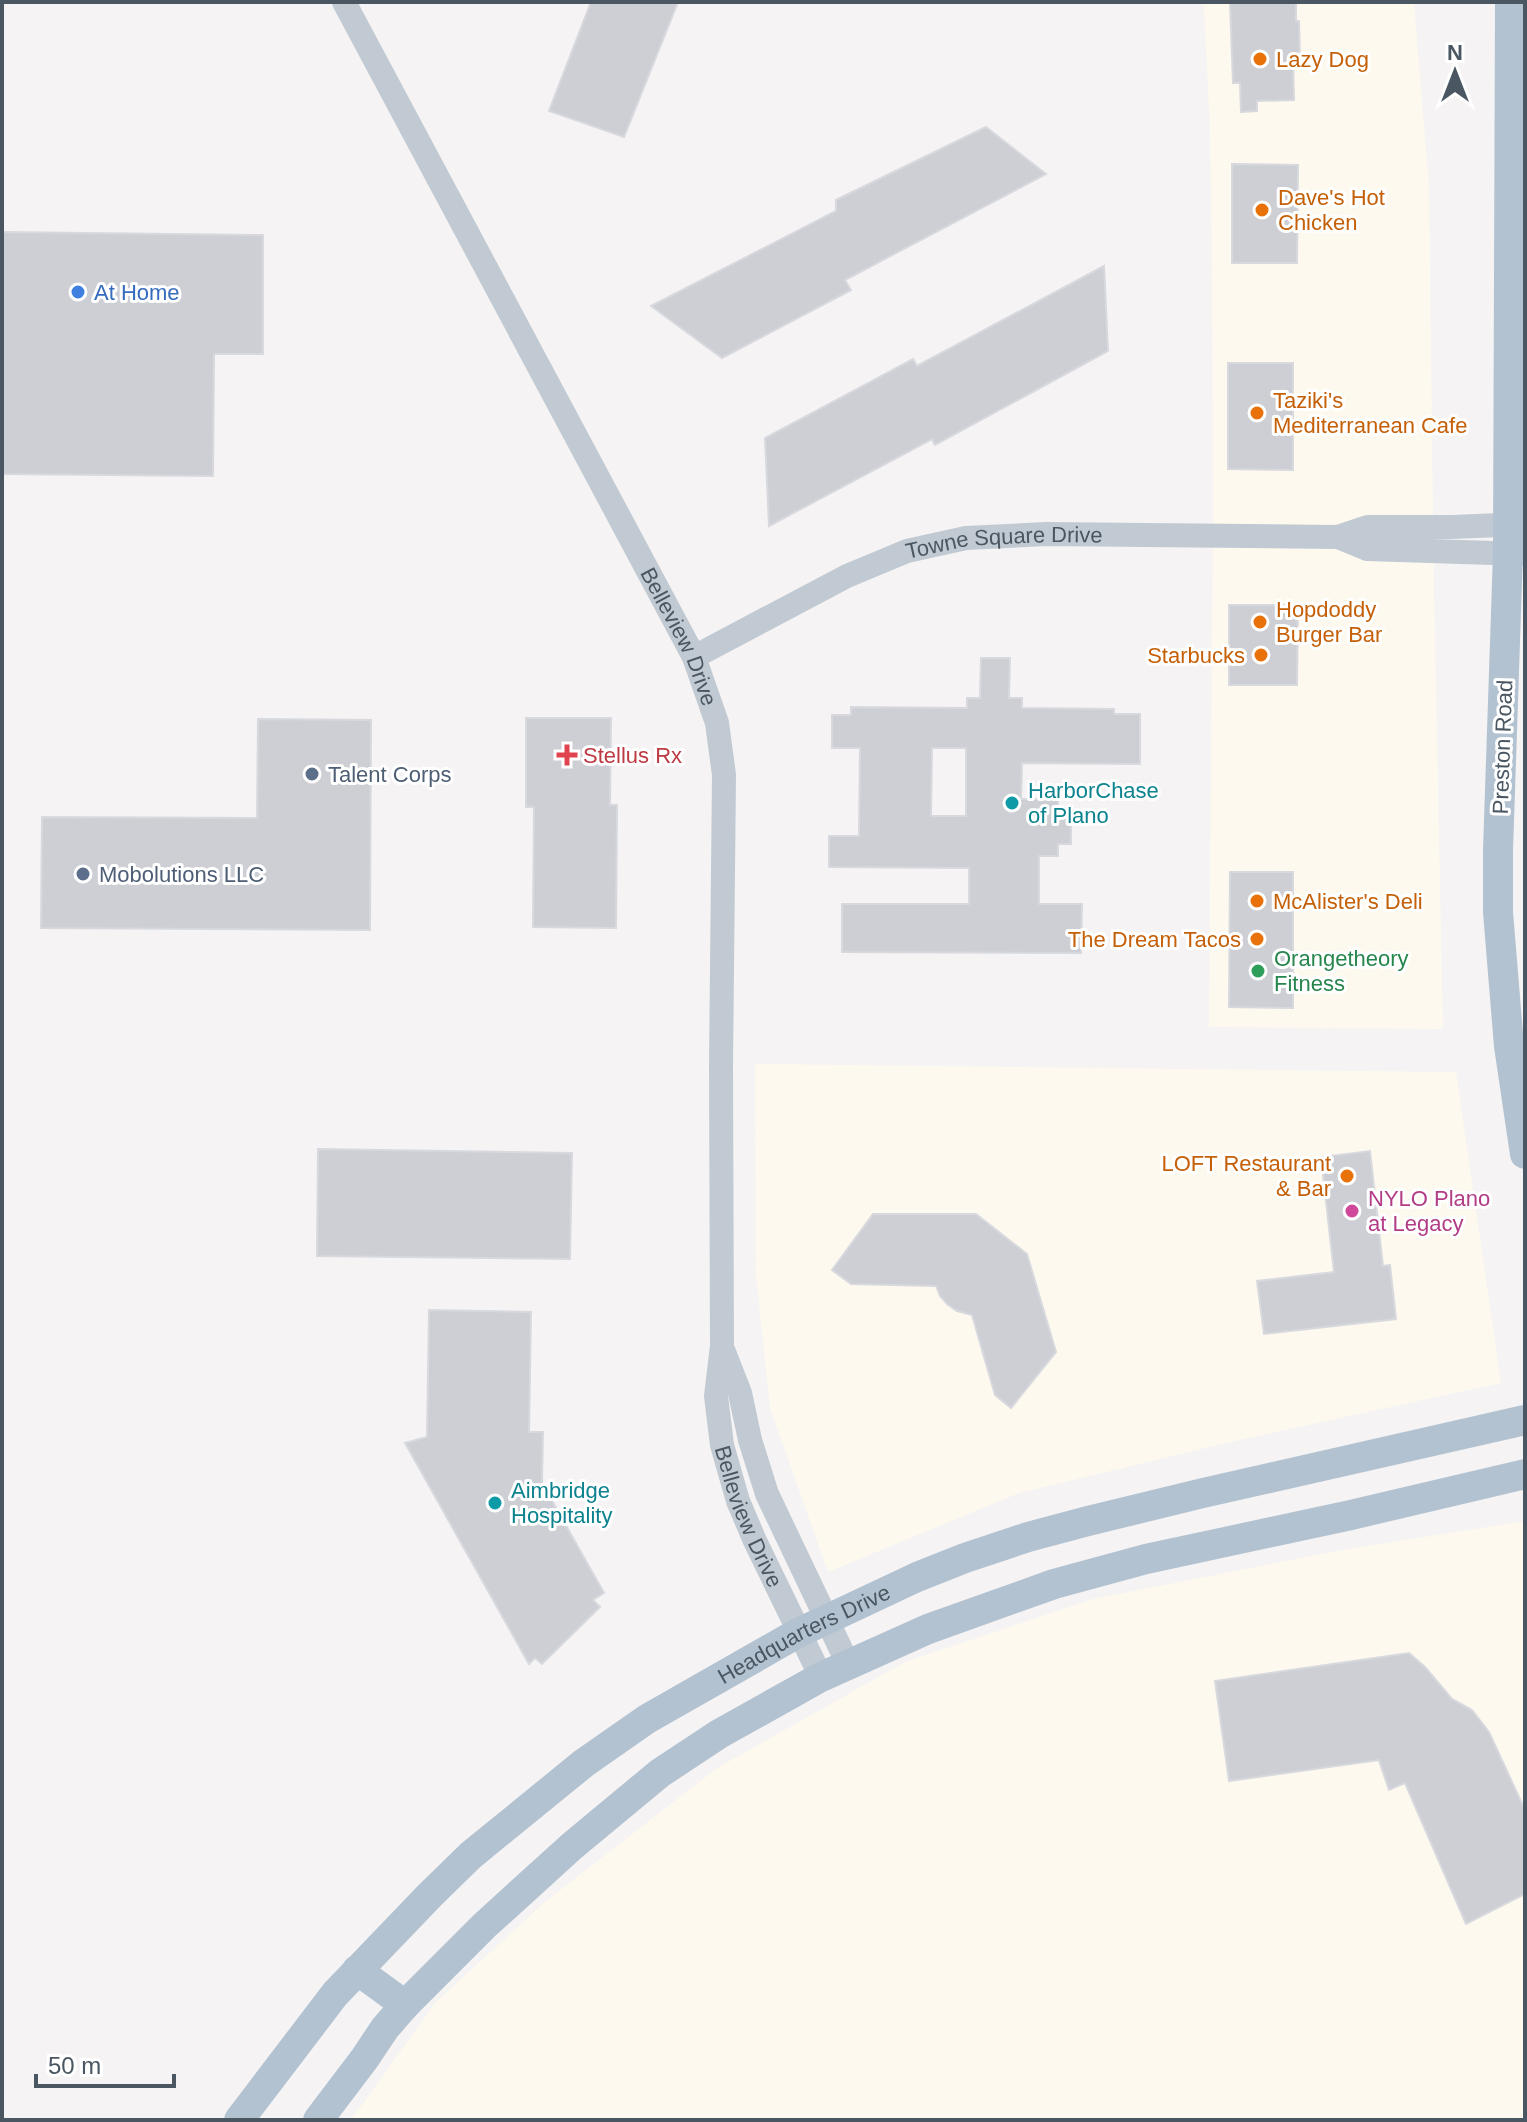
<svg xmlns="http://www.w3.org/2000/svg" width="1527" height="2122" font-family="Helvetica,sans-serif">
<style>
.commercial{fill:#fdf9ef}
.building{fill:#cdcfd5;stroke:#d7d9de;stroke-width:2;fill-rule:evenodd}
.lines{fill:none;stroke-linecap:round;stroke-linejoin:round}
.minor{stroke:#c1cad2;stroke-width:24}
.major{stroke:#b3c2d1;stroke-width:30}
.food-dot{fill:#e8710a;stroke:#fff;stroke-width:3}
.shop-dot{fill:#3f7fe0;stroke:#fff;stroke-width:3}
.health-dot{fill:#e0444e;stroke:#fff;stroke-width:3}
.service-dot{fill:#5c6f8a;stroke:#fff;stroke-width:3}
.culture-dot{fill:#0f9aa8;stroke:#fff;stroke-width:3}
.leisure-dot{fill:#2e9e5b;stroke:#fff;stroke-width:3}
.hotel-dot{fill:#d1479c;stroke:#fff;stroke-width:3}
.labels{text-anchor:middle;stroke-width:6;stroke-linejoin:round;paint-order:stroke}
.food-label{font-size:22px;fill:#c56008;stroke:#fff;text-anchor:start}
.shop-label{font-size:22px;fill:#366cbe;stroke:#fff;text-anchor:start}
.street-label{font-size:22px;fill:#4a5661;stroke:#fff}
.health-label{font-size:22px;fill:#be3a42;stroke:#fff;text-anchor:start}
.service-label{font-size:22px;fill:#4e5e75;stroke:#fff;text-anchor:start}
.culture-label{font-size:22px;fill:#0d838f;stroke:#fff;text-anchor:start}
.leisure-label{font-size:22px;fill:#27864d;stroke:#fff;text-anchor:start}
.hotel-label{font-size:22px;fill:#b23c85;stroke:#fff;text-anchor:start}
</style>
<rect width="100%" height="100%" fill="#f5f3f3"/>
<g class="commercial">
<path d="M1202,2H1414L1429,187L1434,593L1443,1029L1209,1027L1213,513L1212,269L1210,129L1204,8Z"/>
<path d="M755,1064L1456,1072L1501,1383L1235,1441L1019,1493L828,1572L770,1408L756,1275Z"/>
<path d="M1525,1521V2120H351L435,2003L546,1901L717,1768L905,1662L1093,1599L1336,1551Z"/>
</g>
<g class="building">
<path d="M591,2H678L624,137L549,111Z"/>
<path d="M1230,2H1296V21H1299L1300,57H1293L1294,100L1257,101V111L1241,112L1240,83H1233Z"/>
<path d="M986,127L1046,174L845,280L851,290L722,358L651,306L836,211V200Z"/>
<path d="M1232,164L1298,165L1297,263H1232Z"/>
<path d="M2,232L263,235V354H214L213,476L2,474Z"/>
<path d="M1104,266L1108,351L935,445L932,439L769,526L765,438L913,359L917,366Z"/>
<path d="M1228,363H1293V470L1228,469Z"/>
<path d="M1229,605H1298L1297,685H1229Z"/>
<path d="M981,658H1010L1009,698H1022V708L1114,709V714H1140V764L1022,763L1021,799H1058V808H1071V844H1058V856H1039V904H1082L1081,953L842,952V904H969V868L829,867V836H859L860,748H832V715H851V707L967,708V698H980ZM932,748H966V816H931Z"/>
<path d="M526,718H611L610,805H617L616,928L533,927L534,807H526Z"/>
<path d="M258,719L371,720L370,930L41,928L42,817L257,818Z"/>
<path d="M1230,872H1293V1008L1229,1007Z"/>
<path d="M318,1149L572,1153L570,1259L317,1256Z"/>
<path d="M1370,1151L1383,1266L1390,1265L1396,1319L1264,1334L1257,1281L1334,1272L1321,1157Z"/>
<path d="M873,1214H976L1027,1254L1056,1352L1011,1408L995,1395L972,1315L957,1311L947,1304L940,1296L936,1286L851,1284L832,1270Z"/>
<path d="M429,1310L531,1312L529,1432H543L542,1483L604,1593L593,1600L600,1607L542,1664L535,1658L529,1664L405,1443L427,1437Z"/>
<path d="M1409,1653L1425,1667L1452,1699L1472,1710L1489,1732L1525,1810V1894L1466,1924L1405,1783L1389,1790L1379,1760L1229,1781L1215,1681Z"/>
</g>
<g class="lines">
<g class="minor">
<path id="s1" d="M344,2L694,657L717,723L724,775L721,1066L722,1346L716,1396L722,1445L738,1501L755,1541L821,1677"/>
<path d="M1338,537L1367,549L1525,554"/>
<path id="s2" d="M694,657L847,576L907,551L966,538L1046,534L1338,537L1368,527H1452L1525,524"/>
<path d="M724,1352L740,1393L750,1440L767,1494L848,1664"/>
</g>
<g class="major">
<path d="M1510,2L1508,553L1498,850V912L1509,1046L1525,1154"/>
<path d="M357,1970L405,2005"/>
<path id="s3" d="M239,2120L335,1994L430,1895L471,1855L584,1763L647,1719L798,1633L917,1577L965,1558L1028,1537L1088,1521L1203,1493L1525,1420"/>
<path d="M318,2120L365,2058L385,2028L405,2005L485,1925L572,1846L660,1773L719,1734L821,1677L928,1629L1054,1584L1146,1559L1351,1515L1525,1474"/>
</g>
</g>
<g class="food-dot">
<circle cx="1260" cy="59" r="8"/>
<circle cx="1262" cy="210" r="8"/>
<circle cx="1257" cy="413" r="8"/>
<circle cx="1260" cy="622" r="8"/>
<circle cx="1261" cy="655" r="8"/>
<circle cx="1257" cy="901" r="8"/>
<circle cx="1257" cy="939" r="8"/>
<circle cx="1347" cy="1176" r="8"/>
</g>
<circle class="shop-dot" cx="78" cy="292" r="8"/>
<path class="health-dot" d="M563 743h8v8h8v8h-8v8h-8v-8h-8v-8h8z"/>
<g class="service-dot">
<circle cx="312" cy="774" r="8"/>
<circle cx="83" cy="874" r="8"/>
</g>
<g class="culture-dot">
<circle cx="1012" cy="803" r="8"/>
<circle cx="495" cy="1503" r="8"/>
</g>
<circle class="leisure-dot" cx="1258" cy="971" r="8"/>
<circle class="hotel-dot" cx="1352" cy="1211" r="8"/>
<g class="labels">
<g class="food-label">
<text x="1276" y="67">Lazy Dog</text>
<text x="1278" y="205">Dave's Hot<tspan x="1278" dy="25">Chicken</tspan></text>
<text x="1273" y="408">Taziki's<tspan x="1273" dy="25">Mediterranean Cafe</tspan></text>
<text x="1276" y="617">Hopdoddy<tspan x="1276" dy="25">Burger Bar</tspan></text>
<text x="1245" y="663" text-anchor="end">Starbucks</text>
<text x="1273" y="909">McAlister's Deli</text>
<text x="1241" y="947" text-anchor="end">The Dream Tacos</text>
<text x="1331" y="1171" text-anchor="end">LOFT Restaurant<tspan x="1331" dy="25">&amp; Bar</tspan></text>
</g>
<g class="shop-label">
<text x="94" y="300">At Home</text>
</g>
<g class="street-label">
<text dy="8" stroke="none"><textPath href="#s2" startOffset="336">Towne Square Drive</textPath></text>
<text dy="8" stroke="none"><textPath href="#s1" startOffset="718">Belleview Drive</textPath></text>
<text transform="translate(1502 747) rotate(-88)" y="8">Preston Road</text>
<text dy="8" stroke="none"><textPath href="#s1" startOffset="1612">Belleview Drive</textPath></text>
<text dy="8" stroke="none"><textPath href="#s3" startOffset="754">Headquarters Drive</textPath></text>
</g>
<g class="health-label">
<text x="583" y="763">Stellus Rx</text>
</g>
<g class="service-label">
<text x="328" y="782">Talent Corps</text>
<text x="99" y="882">Mobolutions LLC</text>
</g>
<g class="culture-label">
<text x="1028" y="798">HarborChase<tspan x="1028" dy="25">of Plano</tspan></text>
<text x="511" y="1498">Aimbridge<tspan x="511" dy="25">Hospitality</tspan></text>
</g>
<g class="leisure-label">
<text x="1274" y="966">Orangetheory<tspan x="1274" dy="25">Fitness</tspan></text>
</g>
<g class="hotel-label">
<text x="1368" y="1206">NYLO Plano<tspan x="1368" dy="25">at Legacy</tspan></text>
</g>
</g>
<rect width="1527" height="2122" fill="none" stroke="#4a5661" stroke-width="8"/>
<g transform="translate(1455 72)" stroke="#ffffff" stroke-width="6" paint-order="stroke">
<path d="M0-6L14 30L0 20L-14 30Z" fill="#4a5661"/>
<text y="-12" font-size="22" font-weight="bold" text-anchor="middle" fill="#4a5661">N</text>
</g>
<path d="M36 2074v12h138v-12" fill="none" stroke="#4a5661" stroke-width="4"/>
<text x="48" y="2074" font-size="24" fill="#4a5661" stroke="#ffffff" stroke-width="6" paint-order="stroke">50 m</text>
</svg>
